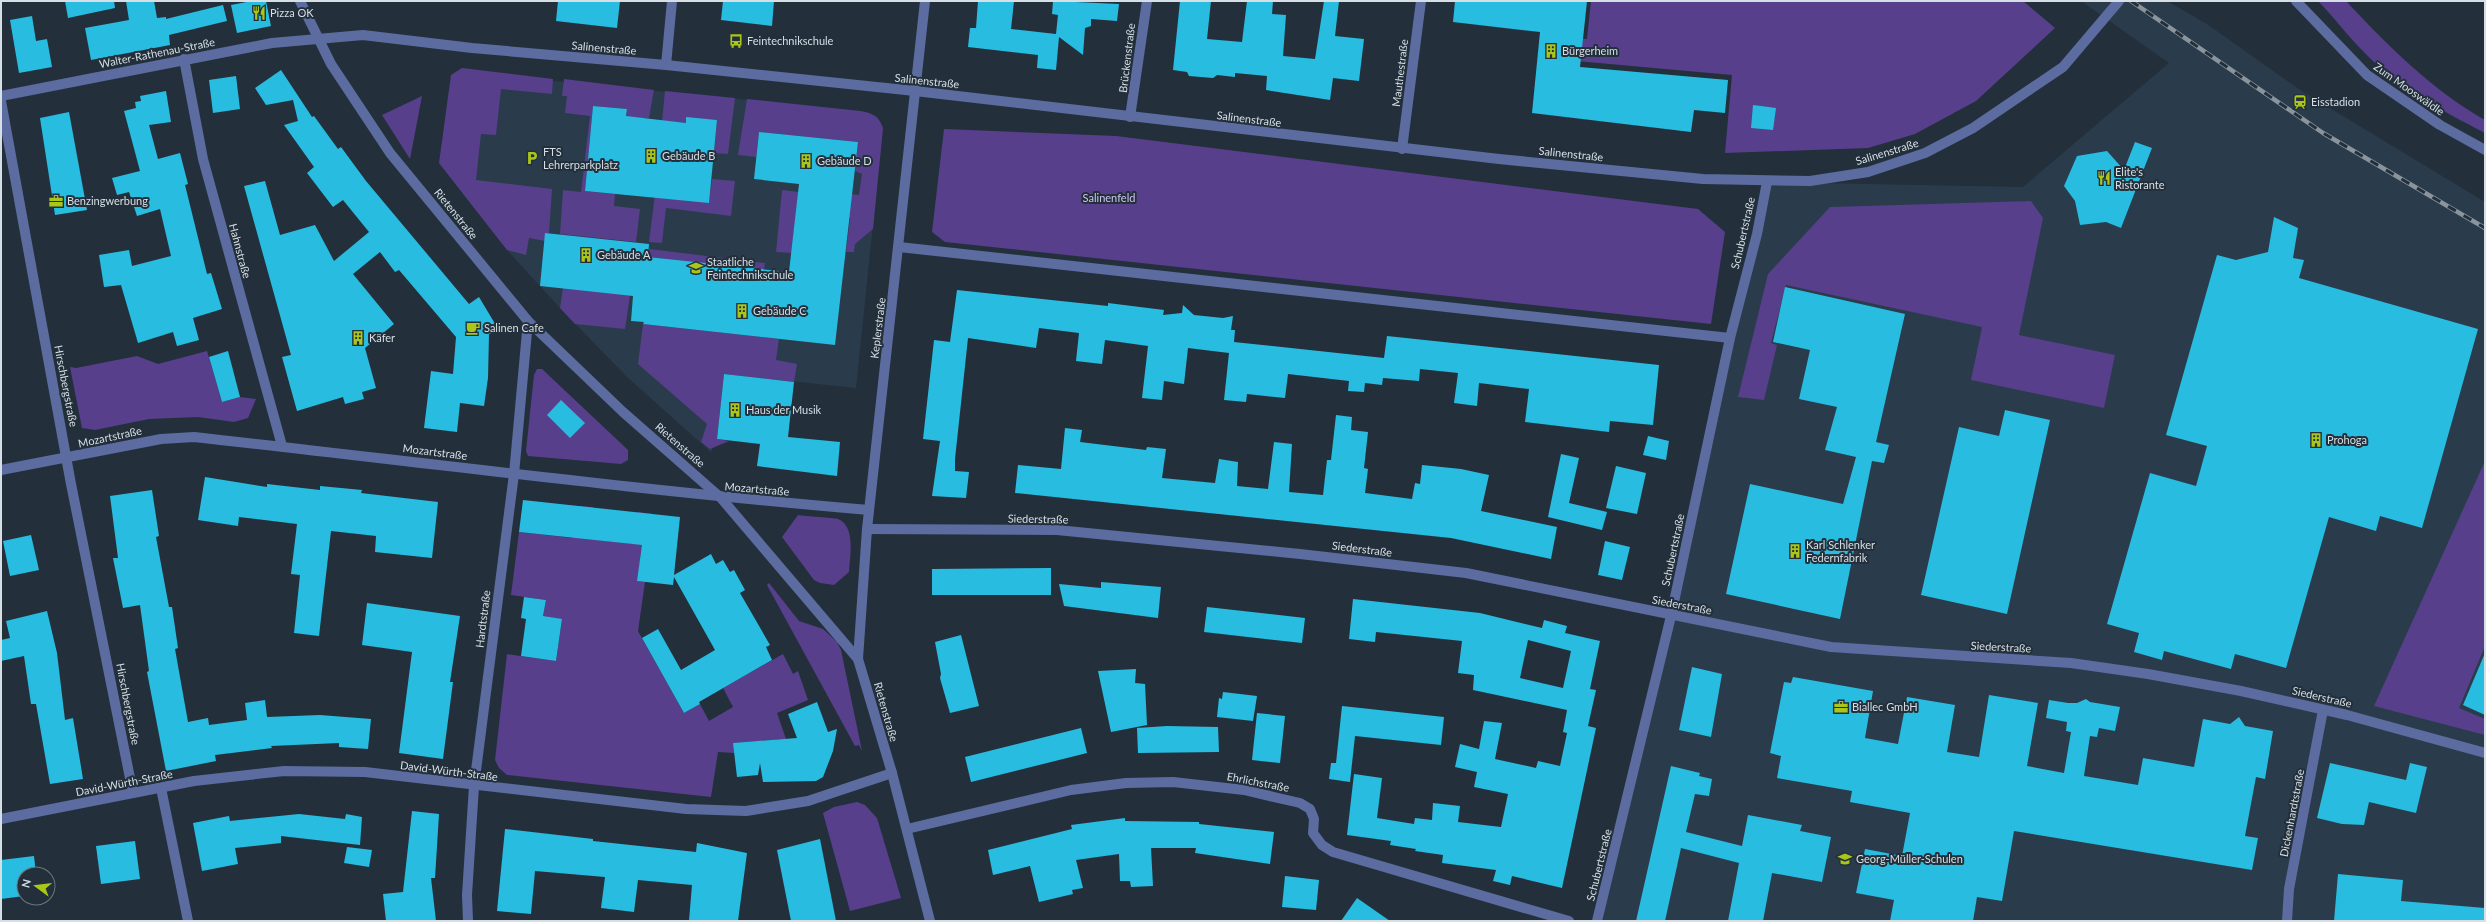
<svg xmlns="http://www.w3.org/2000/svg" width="2486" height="922" font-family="Lato,sans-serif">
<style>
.built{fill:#2a3b4b}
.green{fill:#573f8b}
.building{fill:#28bce1;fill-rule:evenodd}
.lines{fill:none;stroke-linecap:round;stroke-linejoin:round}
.minor{stroke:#5c6ca0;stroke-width:10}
.rail-casing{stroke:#8a949d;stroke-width:4.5}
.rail{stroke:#23303b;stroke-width:3;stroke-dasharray:9;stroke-linecap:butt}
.labels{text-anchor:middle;stroke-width:4;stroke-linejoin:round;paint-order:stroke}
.poi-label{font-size:11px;fill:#d7dfe6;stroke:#23303b;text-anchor:start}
.street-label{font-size:11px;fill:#d7dfe6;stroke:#23303b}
.park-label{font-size:11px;fill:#d0c6f3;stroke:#23303b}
</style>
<rect width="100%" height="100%" fill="#23303b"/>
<g class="built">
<path d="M2081,1H2167L2207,24L2300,90L2485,202V921H1597L1767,182L2023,187L2169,63Z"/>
<path d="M462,72L860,111L877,116L883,128L856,388L724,374L717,439L711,452L628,378L560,308L507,250L439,163Z"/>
</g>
<g class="green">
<path d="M1591,1H2023L2055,28L1976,101L1915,134L1868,148L1725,153L1732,75L1565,60L1567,38L1587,39Z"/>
<path d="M2318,1H2346C2387,45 2432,90 2485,120V133C2441,110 2395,86 2361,49C2346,34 2333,16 2318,1Z"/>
<path d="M462,68L553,79L552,94L501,89L496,135L481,134L476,180L552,189L549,233H546L545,241L529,238L526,255L507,250L439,163L451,75Z"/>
<path d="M564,79L654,90L649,118H626L627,109L593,106L585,191L615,194L614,206L640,209L636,242L560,234L563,190L581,192L590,116L565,113L567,96H562Z"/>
<path d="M665,91L735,98L728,154L714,153L717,120L686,118V123L662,121Z"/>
<path d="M422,96L410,159L382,115Z"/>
<path d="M747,99L860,111C872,113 879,116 883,128L873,229L855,244L854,252H846L850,218L797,212L792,253L776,252L782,190L850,198L851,194L859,195L862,174L855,171L858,142L759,132L756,157L738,155Z"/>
<path d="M944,129L1116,136L1698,209L1725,232L1711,324L945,242L932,232Z"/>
<path d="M712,179L735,181L731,216L666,208L662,243L649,242L655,194L709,202Z"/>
<path d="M2031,201L2043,218L2019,335L2115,355L2104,408L1971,380L1982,327L1786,285L1771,343L1777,345L1764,400L1738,397L1768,274L1830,207Z"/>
<path d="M649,249L765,263L764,270L648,257Z"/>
<path d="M563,288L630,295L625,329L575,324L560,308Z"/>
<path d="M643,324L779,339L776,360L797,364L794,382L724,374L717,439L729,441L710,449L701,442L707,424L638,364Z"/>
<path d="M207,351L222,402L240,397L256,399L248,418L234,422L198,417L149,419L95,430L82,428L70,367L76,368L137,356L158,364Z"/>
<path d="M537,369H542L628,450V460L621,464L528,456L526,451L534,375Z"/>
<path d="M2485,461V646L2459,708L2485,719V735L2374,706Z"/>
<path d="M577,506L593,507L590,539L634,544L638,512L653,514L648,553L641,552L638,581L645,582L638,631L684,713L700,704L709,721L733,707L723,688L783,654L793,674L798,671L808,700L777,713L786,739L734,743L735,753L718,752L711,797L507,775L499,768L495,760L507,654L556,661L562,620L543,616L546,600L511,595L519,532L573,538Z"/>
<path d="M798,515C805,516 834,518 838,519C856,526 850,558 849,572L834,585L820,583L814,580L782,537Z"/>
<path d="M769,583L799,621L823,629L837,642L841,650L862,751L859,745L855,746L767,585Z"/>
<path d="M857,802L865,805L877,818L901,898L850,911L823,813L834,807Z"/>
</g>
<g class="building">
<path d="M65,1H114L115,8L68,18Z"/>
<path d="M126,1H154L157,18L166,17V19L223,5L227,21L169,35L170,45L91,60L85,28L129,20Z"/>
<path d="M252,1H266L271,26L237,33L231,5Z"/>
<path d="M558,1H620L617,28L556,21Z"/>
<path d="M723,1H774L772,26L721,20Z"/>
<path d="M978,1H1014L1011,29L1056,34L1058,15L1052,14L1053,1L1119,4L1117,21L1091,19V26L1085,28L1083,55L1059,37L1056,70L1037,68L1038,55L968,47L970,28H976Z"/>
<path d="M1180,1H1211L1207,39L1242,42L1247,1H1273L1272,14L1286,15L1283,56L1315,59L1324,1H1339L1335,36L1364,39L1359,81L1333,78L1330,100L1266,90L1267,76L1235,73V77L1217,75L1213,78L1189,76L1187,72L1173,70Z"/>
<path d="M1455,1H1587L1580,67L1728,80L1725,113L1694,110L1691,132L1532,113L1540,32L1453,22Z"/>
<path d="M32,16L36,41L47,39L52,67L19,73L10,20Z"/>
<path d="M281,70L312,117L314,116L338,149L341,147L366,181L469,304L479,297L500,332L489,334L488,378L484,406L460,403L457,432L424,428L431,371L453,374L456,337L399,270L395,272L380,252L353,274L394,324L365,348L376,388L362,392L364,399L345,404L343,397L297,411L282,357L291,355L244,186L265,181L280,235L315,225L334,261L369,232L343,200L333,207L307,173L314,167L284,125L298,121L293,100L266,105L255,88Z"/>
<path d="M236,76L240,109L213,113L209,80Z"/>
<path d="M166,91L171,122L149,125L158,159L180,153L188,184L185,185L207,274L211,273L222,309L193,318L199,340L177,346L173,332L138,343L121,285L104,287L99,255L129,250L132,266L171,256L160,209L137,216L129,192L117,195L112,178L140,171L124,111L136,108L135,102L141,101L140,96Z"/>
<path d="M1753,105L1776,108L1773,130L1751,128Z"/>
<path d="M593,106L627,109L626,116L686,123V117L717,120L709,203L585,191Z"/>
<path d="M69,112L87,210L55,215L40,118Z"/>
<path d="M759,132L858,142L835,345L643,324L644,322L631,321L633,296L540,286L545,233L649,244L648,257L789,272L799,184L754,179Z"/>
<path d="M2135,142L2152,148L2121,228L2106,222L2080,225L2075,201L2064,186L2077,156L2107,151L2124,170Z"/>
<path d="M2274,217L2298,228L2293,258L2304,260L2299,278L2478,329L2422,528L2380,516L2376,531L2329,517L2286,668L2235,654L2231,669L2164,651L2162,660L2134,652L2139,633L2107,624L2150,473L2196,486L2207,446L2166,435L2217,255L2236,260L2268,252Z"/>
<path d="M1785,287L1905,314L1876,442L1889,445L1884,463L1872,461L1840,619L1726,594L1750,484L1843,504L1856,457L1825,450L1837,407L1799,399L1810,350L1773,342Z"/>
<path d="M957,290L1108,306V303L1164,310L1163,315L1182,313L1183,305L1194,315L1223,318L1233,316L1231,330H1235L1234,342L1384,358L1387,336L1659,365L1653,425L1610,421L1609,432L1525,422L1529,389L1479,383L1477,406L1454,403L1458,373L1420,369L1419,381L1383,378L1382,385L1365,383L1364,392L1348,391L1349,381L1288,374L1285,398L1247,394L1246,402L1224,400L1229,353L1188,348L1184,384L1164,381L1162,400L1142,398L1148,346L1105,340L1102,364L1076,361L1079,333L1039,328L1036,348L968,338L955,459V471L969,472L966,498L932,496L940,441L923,439L934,340L950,342Z"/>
<path d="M228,351L240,397L222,402L209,357Z"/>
<path d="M724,374L794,382L788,437L840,442L837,476L757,466L760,444L717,439Z"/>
<path d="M561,400L585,423L570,438L547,415Z"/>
<path d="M2005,410L2050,420L2007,614L1921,595L1959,427L1999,436Z"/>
<path d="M1336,415L1352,417L1351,430L1368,432L1364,468L1368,469L1365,493L1412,499L1415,483L1420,484L1422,465L1461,469L1489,475L1481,511L1557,527L1551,559L1451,538L1015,493L1018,465L1061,469L1065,428L1082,430L1080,442L1146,450L1147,447L1166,449L1162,478L1215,483L1219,459L1238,462L1237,486L1268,489L1274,442L1292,444L1289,492L1323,495L1327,460H1331Z"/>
<path d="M1648,436L1669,441L1666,460L1643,455Z"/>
<path d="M1561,454L1579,458L1569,503L1607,512L1602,530L1548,517Z"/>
<path d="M1616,466L1646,473L1637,514L1606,508Z"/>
<path d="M205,477L267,487V484L320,490V486L362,490L361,493L438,502L432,558L375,552L376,536L331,531L319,636L294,633L300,575L291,574L297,524L239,517L238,526L198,520Z"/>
<path d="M152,490L159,536L156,537L169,607H172L178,648L175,649L188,722L208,718L209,725L247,720L245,703L265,700L267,717L320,715L371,719L368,749L339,747V743L271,746L272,748L215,755L216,761L166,771L147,672L149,671L140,605L123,608L113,558H118L110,496Z"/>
<path d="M523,500L680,517L674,575L711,554L716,564L723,560L730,572L734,570L745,590L740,593L770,645L766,647L772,660L699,702L700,704L684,713L642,638L658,629L681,670L715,650L674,577L673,585L637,581L642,545L519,532Z"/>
<path d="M31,535L39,570L10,576L3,541Z"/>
<path d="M1605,541L1630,547L1622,580L1598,575Z"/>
<path d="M1051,568V595H932V569Z"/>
<path d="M1101,582L1161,587L1158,618L1064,606L1059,584L1101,588Z"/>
<path d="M524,597L546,600L543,616L562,619L556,661L521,656L526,619L521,618Z"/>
<path d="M1353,599L1480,613L1542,628L1544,620L1567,626L1565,633L1600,641L1590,689L1596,690L1588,726L1596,728L1562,888L1512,876L1510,885L1493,881L1496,870L1442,863L1443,855L1415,851L1416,849L1390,845L1391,841L1347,835L1354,774L1382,778L1377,818L1414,824L1415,818L1432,820L1433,803L1460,806L1458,822L1501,827L1508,794L1474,787L1477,772L1455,767L1460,744L1479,749L1484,721L1502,723L1495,759L1536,768L1538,761L1560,766L1567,733L1563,732L1567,710L1473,690L1474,675L1458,673L1462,641L1376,632L1375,642L1349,639ZM1528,640L1571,651L1563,688L1520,678Z"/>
<path d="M367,603L460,616L450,682H453L443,759L399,753L412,652L362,645Z"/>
<path d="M1207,607L1305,618L1302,643L1204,632Z"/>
<path d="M47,611L57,653L65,720L73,718L83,779L50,784L36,704H31L24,656L1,661V640L10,638L6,621Z"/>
<path d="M961,635L979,706L950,713L940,678L941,674L935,642Z"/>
<path d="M2485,653V715L2463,705Z"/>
<path d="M1692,667L1722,674L1711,737L1679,730Z"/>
<path d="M1136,669L1135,683L1145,684L1147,725L1111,732L1098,671Z"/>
<path d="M1793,677L1873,691L1865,738L1898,744L1907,697L1955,705L1947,752L1979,757L1989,695L2038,703L2027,766L2064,773L2071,732L2066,731L2067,722L2046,718L2049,700L2068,703H2077L2086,699L2090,702L2120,707L2115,731L2099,728L2097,737L2090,736L2084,776L2138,785L2143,758L2194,767L2203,719L2230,724L2239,717L2245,726L2273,731L2265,779L2256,777L2245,836L2258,838L2252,870L2014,831L2002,901L1977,897L1973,921H1890L1894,900L1856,893L1865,849L1902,856L1910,813L1850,802L1852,791L1777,778L1781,756L1770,753L1784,682L1791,683Z"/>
<path d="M1223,692L1257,696L1253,721L1217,717L1219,698L1222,699Z"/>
<path d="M817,702L828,732L837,729L833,751L823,777L816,781L763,782L760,763L758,775L737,777L733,743L797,738L788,714Z"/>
<path d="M1342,706L1444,717L1441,745L1355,736L1350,782L1329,779L1331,763H1336Z"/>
<path d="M1257,713L1285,716L1280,763L1252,760Z"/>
<path d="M1167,726L1218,727L1219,752L1138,753L1137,728Z"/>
<path d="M1081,728L1087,753L971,782L965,757Z"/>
<path d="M2330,763L2406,780L2410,763L2427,767L2416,813L2369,802L2364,825L2342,824L2317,818Z"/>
<path d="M1671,766L1700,773L1699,776L1712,779L1709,796L1695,794L1686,832L1742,846L1748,815L1802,825L1800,831L1831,837L1822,882L1772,873L1763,921H1728L1739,863L1681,848L1665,921H1636Z"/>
<path d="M412,811L439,814L435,878H431L436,921H386L383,894L403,892Z"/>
<path d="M299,814L345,819L346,814L362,817L360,845L281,836V843L235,848L238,864L202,871L193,823L229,816L230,821Z"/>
<path d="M1125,818V821L1199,822V824L1274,832L1270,864L1195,853L1196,848H1151L1153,886L1131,887L1130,881H1120L1119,854L1076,860L1083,888L1072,890L1073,894L1039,902L1030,866L993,875L988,850L1072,829L1071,825Z"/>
<path d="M505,829L593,839V841L696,852L697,843L747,853L738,921H689L692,885L638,880L634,912L601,908L605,877L535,871L531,914L497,911Z"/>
<path d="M820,839L836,921H791L777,850Z"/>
<path d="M135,841L140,879L101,884L96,846Z"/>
<path d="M347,847L372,850L369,867L344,863Z"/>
<path d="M34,856L36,874H24V896L1,899V860Z"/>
<path d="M2338,874L2403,880L2401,901L2485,908V921H2334Z"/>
<path d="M1285,876L1319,880L1316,910L1282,907Z"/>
<path d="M1357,898L1390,921H1341Z"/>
</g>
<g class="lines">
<g class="minor">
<path d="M300,1L331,64L390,153L528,321L623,412L721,498L858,659L892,773L930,921"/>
<path d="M2296,1L2367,75L2440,125L2485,150"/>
<path d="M184,59L203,159L282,446"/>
<path d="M666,65L672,1"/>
<path d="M1,96L272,43L363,35L472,48L666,65L915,91L1499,159L1703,179L1810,181L1868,172L1925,153L1973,128L2063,67L2119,1"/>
<path d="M1,101L71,484L133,793"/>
<path d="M1130,117L1147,1"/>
<path d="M1402,149L1421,1"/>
<path d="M899,247L1730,338"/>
<path d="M1,470L161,439L194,437C419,462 644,491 869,510"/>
<path d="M867,529L1057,530L1300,554L1466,573L1831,647L2071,663L2148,674L2241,691L2347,715L2485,753"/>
<path d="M858,659L867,529L925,1"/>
<path d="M161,788L188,921"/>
<path d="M1,819L194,781L284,771L365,772L686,809L746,811L808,801L892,773"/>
<path d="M907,829L1071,790L1126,783L1173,782L1244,790L1300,803L1310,809L1314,819L1313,833L1322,845L1333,852L1569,921"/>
<path d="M468,921L467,895L474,786L514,474L528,321"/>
<path d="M1597,921L1671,616L1730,338L1757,234L1767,182"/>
<path d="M2287,921L2289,889L2323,710"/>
</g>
<defs>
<path id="rail" d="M2131,1L2323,133L2485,228"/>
</defs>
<use href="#rail" class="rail-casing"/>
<use href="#rail" class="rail"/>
</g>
<defs>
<symbol id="restaurant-bare" viewBox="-9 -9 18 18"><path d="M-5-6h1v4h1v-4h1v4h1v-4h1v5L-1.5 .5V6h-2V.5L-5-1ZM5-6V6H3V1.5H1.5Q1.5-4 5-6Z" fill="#aac719" stroke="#23303b" stroke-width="2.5" paint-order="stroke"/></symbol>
<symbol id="bus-bare" viewBox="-9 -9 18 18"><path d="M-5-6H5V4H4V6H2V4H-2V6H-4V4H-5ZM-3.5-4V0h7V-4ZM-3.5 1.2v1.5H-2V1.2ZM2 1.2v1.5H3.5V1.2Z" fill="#aac719" stroke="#23303b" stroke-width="2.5" paint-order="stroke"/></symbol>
<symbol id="building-bare" viewBox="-9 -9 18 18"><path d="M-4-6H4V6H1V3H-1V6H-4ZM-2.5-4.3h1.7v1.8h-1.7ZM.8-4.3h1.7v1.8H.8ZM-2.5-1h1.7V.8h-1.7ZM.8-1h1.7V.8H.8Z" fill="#aac719" stroke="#23303b" stroke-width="2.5" paint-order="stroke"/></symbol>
<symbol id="station-bare" viewBox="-9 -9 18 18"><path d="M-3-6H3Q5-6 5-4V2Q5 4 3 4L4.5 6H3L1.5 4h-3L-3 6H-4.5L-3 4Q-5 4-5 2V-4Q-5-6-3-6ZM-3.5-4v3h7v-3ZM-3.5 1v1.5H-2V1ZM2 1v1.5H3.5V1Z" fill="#aac719" stroke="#23303b" stroke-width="2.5" paint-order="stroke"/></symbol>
<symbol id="parking-bare" viewBox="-9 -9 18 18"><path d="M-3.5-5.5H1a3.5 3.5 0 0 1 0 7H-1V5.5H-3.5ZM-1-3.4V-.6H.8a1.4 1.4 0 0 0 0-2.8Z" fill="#aac719" stroke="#23303b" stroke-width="2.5" paint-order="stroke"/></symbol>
<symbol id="office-bare" viewBox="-9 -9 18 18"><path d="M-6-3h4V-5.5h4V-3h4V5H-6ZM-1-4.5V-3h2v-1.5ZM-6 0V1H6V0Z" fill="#aac719" stroke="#23303b" stroke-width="2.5" paint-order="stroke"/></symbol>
<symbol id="university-bare" viewBox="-9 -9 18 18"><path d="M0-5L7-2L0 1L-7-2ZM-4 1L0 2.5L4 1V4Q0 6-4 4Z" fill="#aac719" stroke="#23303b" stroke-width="2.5" paint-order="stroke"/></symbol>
<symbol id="cafe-bare" viewBox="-9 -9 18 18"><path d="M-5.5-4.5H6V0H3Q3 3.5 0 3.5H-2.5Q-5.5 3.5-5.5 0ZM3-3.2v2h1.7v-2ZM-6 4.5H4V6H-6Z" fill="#aac719" stroke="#23303b" stroke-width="2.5" paint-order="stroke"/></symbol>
<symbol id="school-bare" viewBox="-9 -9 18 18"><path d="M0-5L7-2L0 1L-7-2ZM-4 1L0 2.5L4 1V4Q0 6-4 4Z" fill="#aac719" stroke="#23303b" stroke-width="2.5" paint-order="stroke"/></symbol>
</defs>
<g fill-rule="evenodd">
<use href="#restaurant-bare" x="249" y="3" width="20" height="20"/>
<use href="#bus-bare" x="726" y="31" width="20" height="20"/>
<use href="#building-bare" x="1541" y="41" width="20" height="20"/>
<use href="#station-bare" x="2290" y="92" width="20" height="20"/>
<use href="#building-bare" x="641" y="146" width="20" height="20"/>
<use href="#parking-bare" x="522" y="148" width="20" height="20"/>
<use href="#building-bare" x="796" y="151" width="20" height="20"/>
<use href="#restaurant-bare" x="2094" y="168" width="20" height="20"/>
<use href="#office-bare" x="46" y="191" width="20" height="20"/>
<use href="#building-bare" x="576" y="245" width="20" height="20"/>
<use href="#university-bare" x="686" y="258" width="20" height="20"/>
<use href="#building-bare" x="732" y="301" width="20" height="20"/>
<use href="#cafe-bare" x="463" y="318" width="20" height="20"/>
<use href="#building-bare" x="348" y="328" width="20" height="20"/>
<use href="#building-bare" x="725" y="400" width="20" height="20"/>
<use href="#building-bare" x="2306" y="430" width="20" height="20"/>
<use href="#building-bare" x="1785" y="541" width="20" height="20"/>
<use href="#office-bare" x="1831" y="697" width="20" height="20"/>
<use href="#school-bare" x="1835" y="849" width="20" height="20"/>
</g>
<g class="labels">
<g class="poi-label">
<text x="270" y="17">Pizza OK</text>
<text x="747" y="45">Feintechnikschule</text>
<text x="1562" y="55">Bürgerheim</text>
<text x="2311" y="106">Eisstadion</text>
<text x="543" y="156">FTS<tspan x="543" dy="13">Lehrerparkplatz</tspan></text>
<text x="662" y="160">Gebäude B</text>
<text x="817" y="165">Gebäude D</text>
<text x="2115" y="176">Elite's<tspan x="2115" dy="13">Ristorante</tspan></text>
<text x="67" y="205">Benzingwerbung</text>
<text x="597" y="259">Gebäude A</text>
<text x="707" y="266">Staatliche<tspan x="707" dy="13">Feintechnikschule</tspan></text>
<text x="753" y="315">Gebäude C</text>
<text x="484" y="332">Salinen Cafe</text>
<text x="369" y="342">Käfer</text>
<text x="746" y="414">Haus der Musik</text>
<text x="2327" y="444">Prohoga</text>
<text x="1806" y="549">Karl Schlenker<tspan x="1806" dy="13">Federnfabrik</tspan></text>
<text x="1852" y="711">Biallec GmbH</text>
<text x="1856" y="863">Georg-Müller-Schulen</text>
</g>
<g class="street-label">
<text transform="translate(604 48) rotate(5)" y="4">Salinenstraße</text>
<text transform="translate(157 53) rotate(-11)" y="4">Walter-Rathenau-Straße</text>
<text transform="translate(1127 58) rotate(-83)" y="4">Brückenstraße</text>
<text transform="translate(1400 73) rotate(-83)" y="4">Mauthestraße</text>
<text transform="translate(927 81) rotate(6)" y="4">Salinenstraße</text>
<text transform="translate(2409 89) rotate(35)" y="4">Zum Mooswäldle</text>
<text transform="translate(1249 119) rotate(7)" y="4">Salinenstraße</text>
<text transform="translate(1887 152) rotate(-17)" y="4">Salinenstraße</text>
<text transform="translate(1571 154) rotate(6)" y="4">Salinenstraße</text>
<text transform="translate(456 214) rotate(51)" y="4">Rietenstraße</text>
<text transform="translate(1743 233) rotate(-77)" y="4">Schubertstraße</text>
<text transform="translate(240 251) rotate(75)" y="4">Hahnstraße</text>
<text transform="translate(878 328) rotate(-83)" y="4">Keplerstraße</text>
<text transform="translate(66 386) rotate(79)" y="4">Hirschbergstraße</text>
<text transform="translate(110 437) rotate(-12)" y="4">Mozartstraße</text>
<text transform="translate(680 445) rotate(41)" y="4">Rietenstraße</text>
<text transform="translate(435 452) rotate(7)" y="4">Mozartstraße</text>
<text transform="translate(757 489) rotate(5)" y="4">Mozartstraße</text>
<text transform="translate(1038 519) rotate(1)" y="4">Siederstraße</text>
<text transform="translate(1362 549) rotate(7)" y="4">Siederstraße</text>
<text transform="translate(1673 550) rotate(-78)" y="4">Schubertstraße</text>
<text transform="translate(1682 605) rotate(11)" y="4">Siederstraße</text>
<text transform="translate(483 619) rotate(-83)" y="4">Hardtstraße</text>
<text transform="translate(2001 647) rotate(3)" y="4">Siederstraße</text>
<text transform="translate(2322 697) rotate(13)" y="4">Siederstraße</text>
<text transform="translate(128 704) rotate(79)" y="4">Hirschbergstraße</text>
<text transform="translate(886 712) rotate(74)" y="4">Rietenstraße</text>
<text transform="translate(449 771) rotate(7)" y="4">David-Würth-Straße</text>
<text transform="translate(1258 782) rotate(11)" y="4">Ehrlichstraße</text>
<text transform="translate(124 783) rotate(-11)" y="4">David-Würth-Straße</text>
<text transform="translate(2292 813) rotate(-79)" y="4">Dickenhardtstraße</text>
<text transform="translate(1599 865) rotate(-76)" y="4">Schubertstraße</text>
</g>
<g class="park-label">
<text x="1109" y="202">Salinenfeld</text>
</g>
</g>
<rect width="2486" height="922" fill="none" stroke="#d7dfe6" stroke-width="4"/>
<g transform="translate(36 886) rotate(285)"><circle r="19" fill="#23303b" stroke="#6b767f"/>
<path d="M0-3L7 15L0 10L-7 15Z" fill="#aac719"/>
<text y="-6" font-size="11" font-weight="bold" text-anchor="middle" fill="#d7dfe6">N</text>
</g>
</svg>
